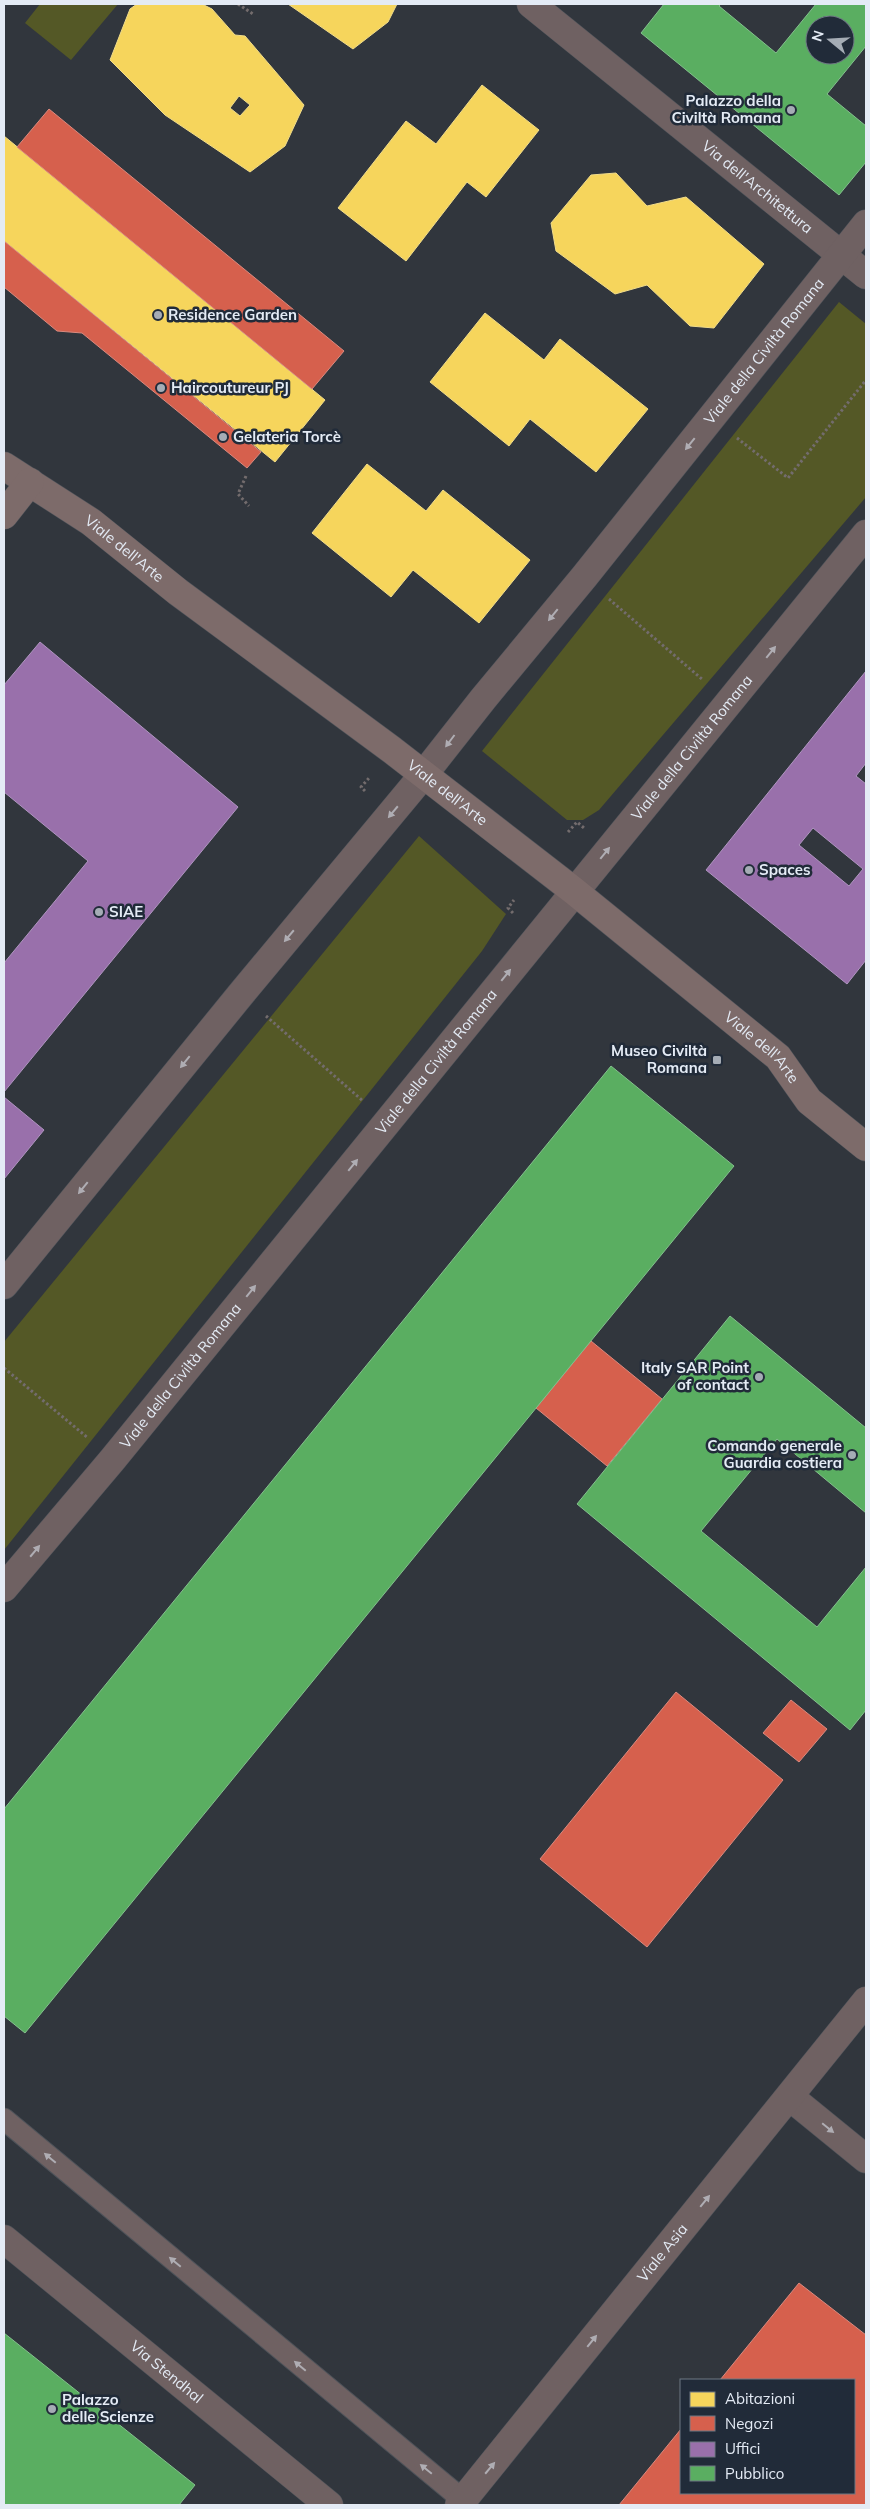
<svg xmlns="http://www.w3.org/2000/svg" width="870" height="2509" font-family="Mulish,sans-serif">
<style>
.green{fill:#545826}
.homes{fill:#f6d55c;stroke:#f1dc8a;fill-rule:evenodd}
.shops{fill:#d6604d;stroke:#da8a7f}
.offices{fill:#9970ab;stroke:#b095c1;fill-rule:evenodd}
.public{fill:#5aae61;stroke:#83c08d;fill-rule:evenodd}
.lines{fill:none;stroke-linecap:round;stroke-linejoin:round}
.lane-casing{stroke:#4e535a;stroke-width:23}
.street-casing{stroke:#4e535a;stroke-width:29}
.secondary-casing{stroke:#4e535a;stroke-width:29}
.path{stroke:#736c6d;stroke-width:3;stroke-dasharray:2.5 2.5;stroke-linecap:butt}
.lane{stroke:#6f6162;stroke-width:21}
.street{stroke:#6f6162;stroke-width:28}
.secondary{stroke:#7d6b6a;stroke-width:28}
.oneway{fill:#afadb3}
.poi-dot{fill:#a5acb5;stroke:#212b39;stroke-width:2}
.labels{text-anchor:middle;stroke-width:5;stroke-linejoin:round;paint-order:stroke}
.poi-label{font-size:15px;font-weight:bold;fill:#e4ebf5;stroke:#212b39;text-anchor:start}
.street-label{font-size:15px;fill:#e4ebf5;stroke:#212b39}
</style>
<rect width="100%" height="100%" fill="#31363d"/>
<g class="green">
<path d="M40,4H118L71,60L25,23Z"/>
<path d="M839,302L866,324V497L599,810L583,820H567L482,751Z"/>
<path d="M419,836L506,914L482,951L4,1550V1342Z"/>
</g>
<g class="homes">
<path d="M137,4H202L212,9L235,35L245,36L304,105L285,146L250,172L165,115L110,60L130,9ZM239,96L250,105L240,116L230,108Z"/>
<path d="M288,4H397L388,22L353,49Z"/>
<path d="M482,85L539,130L486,197L467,182L406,261L338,208L406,121L436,144Z"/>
<path d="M4,136L325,400L275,462L4,241Z"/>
<path d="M616,173L647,206L686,197L764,264L714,328L690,326L647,285L615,294L556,251L551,223L591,175Z"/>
<path d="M485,313L544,360L560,339L648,409L596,472L530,419L509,446L430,382Z"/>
<path d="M367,464L426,511L443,490L530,560L479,623L413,570L391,597L312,533Z"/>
</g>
<g class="shops">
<path d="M49,109L344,351L312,389L17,147Z"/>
<path d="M4,241L261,452L247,468L82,333L57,331L4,287Z"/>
<path d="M591,1341L662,1399L607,1466L536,1408Z"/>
<path d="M676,1692L783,1780L647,1947L540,1859Z"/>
<path d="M791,1700L827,1729L799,1762L763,1733Z"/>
<path d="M799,2283L866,2335V2505H619L681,2429V2493H854V2380H720Z"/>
</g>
<g class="offices">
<path d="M40,642L238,807L4,1092V963L88,861L4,792V685Z"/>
<path d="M866,671V763L856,776L866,784V960L847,984L706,870ZM813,828L863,869L849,886L799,845Z"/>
<path d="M4,1097L44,1130L4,1179Z"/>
</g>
<g class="public">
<path d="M664,4H721L719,6L776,53L816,4H866V46L827,94L866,126V162L839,195L641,33ZM815,25H845V55H815Z"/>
<path d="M611,1066L734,1166L25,2033L4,2016V1809Z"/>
<path d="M730,1316L866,1428V1513L777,1439L701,1531L817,1627L866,1567V1710L850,1730L577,1504Z"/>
<path d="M4,2333L195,2485L179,2505H4Z"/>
</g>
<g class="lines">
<defs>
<path id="lane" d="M4,2119L463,2500"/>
<g id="street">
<path id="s1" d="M531,4L866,275"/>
<path id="s2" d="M4,1285L241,994L424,774L483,699L584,577L866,224"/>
<path id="s3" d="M4,1588L113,1459L866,534"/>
<path d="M790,2097L866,2159"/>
<path id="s4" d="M4,2239L329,2505"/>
<path id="s5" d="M459,2505L866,2001"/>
</g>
<g id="secondary">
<path id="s6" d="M4,466L91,522L178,592L392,750L574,891L778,1057L809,1101L866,1147"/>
<path d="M4,515L30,482"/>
</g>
</defs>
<use href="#lane" class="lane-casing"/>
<use href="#street" class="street-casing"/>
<use href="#secondary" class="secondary-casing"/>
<g class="path">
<path d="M238,4L253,14"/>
<path d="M737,438L788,478L866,380"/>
<path d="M246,476L238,494L249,506"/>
<path d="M609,599L703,680"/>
<path d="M365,791L361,787L369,778"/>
<path d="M568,832L577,822L584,828"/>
<path d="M513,913L508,908L514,900"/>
<path d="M266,1016L363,1101"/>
<path d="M4,1368L88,1438"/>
</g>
<use href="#lane" class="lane"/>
<use href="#street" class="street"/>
<use href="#secondary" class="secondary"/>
</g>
<defs><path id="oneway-solid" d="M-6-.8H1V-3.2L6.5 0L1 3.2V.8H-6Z" transform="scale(1.25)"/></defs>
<g class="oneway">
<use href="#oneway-solid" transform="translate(690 444) rotate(129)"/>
<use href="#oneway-solid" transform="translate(553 615) rotate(129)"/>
<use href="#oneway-solid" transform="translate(771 652) rotate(-51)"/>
<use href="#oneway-solid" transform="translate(450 741) rotate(127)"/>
<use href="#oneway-solid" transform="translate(393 812) rotate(130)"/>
<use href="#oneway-solid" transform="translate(605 853) rotate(-51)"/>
<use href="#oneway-solid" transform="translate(289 936) rotate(130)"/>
<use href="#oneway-solid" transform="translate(506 975) rotate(-51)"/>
<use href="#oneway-solid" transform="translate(185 1062) rotate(129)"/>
<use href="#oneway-solid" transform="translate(353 1165) rotate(-51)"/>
<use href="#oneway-solid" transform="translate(83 1188) rotate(129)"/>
<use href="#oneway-solid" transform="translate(251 1291) rotate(-51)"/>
<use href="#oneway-solid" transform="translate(35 1551) rotate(-50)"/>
<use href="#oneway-solid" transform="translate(828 2128) rotate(39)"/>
<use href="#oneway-solid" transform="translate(50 2158) rotate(-140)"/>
<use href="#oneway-solid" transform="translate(705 2201) rotate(-51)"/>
<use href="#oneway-solid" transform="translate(175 2262) rotate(-140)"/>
<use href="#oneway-solid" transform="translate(592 2341) rotate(-51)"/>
<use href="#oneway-solid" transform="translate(300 2366) rotate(-140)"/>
<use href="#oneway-solid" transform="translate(490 2468) rotate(-50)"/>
<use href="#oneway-solid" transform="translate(426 2469) rotate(-141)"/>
</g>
<g class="poi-dot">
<circle cx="791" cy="110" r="5"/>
<circle cx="158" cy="315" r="5"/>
<circle cx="161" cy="388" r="5"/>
<circle cx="223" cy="437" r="5"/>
<circle cx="749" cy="870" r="5"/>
<circle cx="99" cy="912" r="5"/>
<rect x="712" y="1055" width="10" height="10" rx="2.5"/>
<circle cx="759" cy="1377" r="5"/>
<circle cx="852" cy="1455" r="5"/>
<circle cx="52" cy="2409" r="5"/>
</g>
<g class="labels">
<g class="poi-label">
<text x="781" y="106" text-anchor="end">Palazzo della<tspan x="781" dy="17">Civiltà Romana</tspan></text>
<text x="168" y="320">Residence Garden</text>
<text x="171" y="393">Haircoutureur PJ</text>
<text x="233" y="442">Gelateria Torcè</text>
<text x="759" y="875">Spaces</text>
<text x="109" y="917">SIAE</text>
<text x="707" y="1056" text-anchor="end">Museo Civiltà<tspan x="707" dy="17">Romana</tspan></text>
<text x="749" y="1373" text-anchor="end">Italy SAR Point<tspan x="749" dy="17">of contact</tspan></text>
<text x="842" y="1451" text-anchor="end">Comando generale<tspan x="842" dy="17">Guardia costiera</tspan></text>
<text x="62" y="2405">Palazzo<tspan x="62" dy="17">delle Scienze</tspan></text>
</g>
<g class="street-label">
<text dy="5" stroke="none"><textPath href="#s1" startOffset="291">Via dell'Architettura</textPath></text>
<text dy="5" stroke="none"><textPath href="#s2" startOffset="1204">Viale della Civiltà Romana</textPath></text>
<text dy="5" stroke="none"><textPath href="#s6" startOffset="146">Viale dell'Arte</textPath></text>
<text dy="5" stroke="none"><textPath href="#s3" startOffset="1086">Viale della Civiltà Romana</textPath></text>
<text dy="5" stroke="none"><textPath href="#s6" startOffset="551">Viale dell'Arte</textPath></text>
<text dy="5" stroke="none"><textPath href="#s6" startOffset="956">Viale dell'Arte</textPath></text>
<text dy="5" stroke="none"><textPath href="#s3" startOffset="681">Viale della Civiltà Romana</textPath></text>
<text dy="5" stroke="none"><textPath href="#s3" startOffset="276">Viale della Civiltà Romana</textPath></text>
<text dy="5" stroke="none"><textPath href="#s5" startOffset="324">Viale Asia</textPath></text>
<text dy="5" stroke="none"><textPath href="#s4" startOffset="210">Via Stendhal</textPath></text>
</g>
</g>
<rect width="870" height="2509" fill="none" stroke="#e4ebf5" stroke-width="10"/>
<rect x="680" y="2379" width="175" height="115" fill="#212b39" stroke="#6f7884"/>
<rect x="690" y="2392" width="25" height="15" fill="#f6d55c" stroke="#6f7884"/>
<text x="725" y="2404" font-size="15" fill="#e4ebf5">Abitazioni</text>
<rect x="690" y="2416" width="25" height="15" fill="#d6604d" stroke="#6f7884"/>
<text x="725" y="2429" font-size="15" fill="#e4ebf5">Negozi</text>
<rect x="690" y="2442" width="25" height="15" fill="#9970ab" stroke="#6f7884"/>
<text x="725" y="2454" font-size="15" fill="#e4ebf5">Uffici</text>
<rect x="690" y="2466" width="25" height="15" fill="#5aae61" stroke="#6f7884"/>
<text x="725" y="2479" font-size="15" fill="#e4ebf5">Pubblico</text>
<g transform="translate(830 40) rotate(288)"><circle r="24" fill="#212b39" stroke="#6f7884"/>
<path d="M0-4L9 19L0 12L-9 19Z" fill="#a5acb5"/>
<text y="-8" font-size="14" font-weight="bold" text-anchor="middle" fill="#e4ebf5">N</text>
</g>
</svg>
